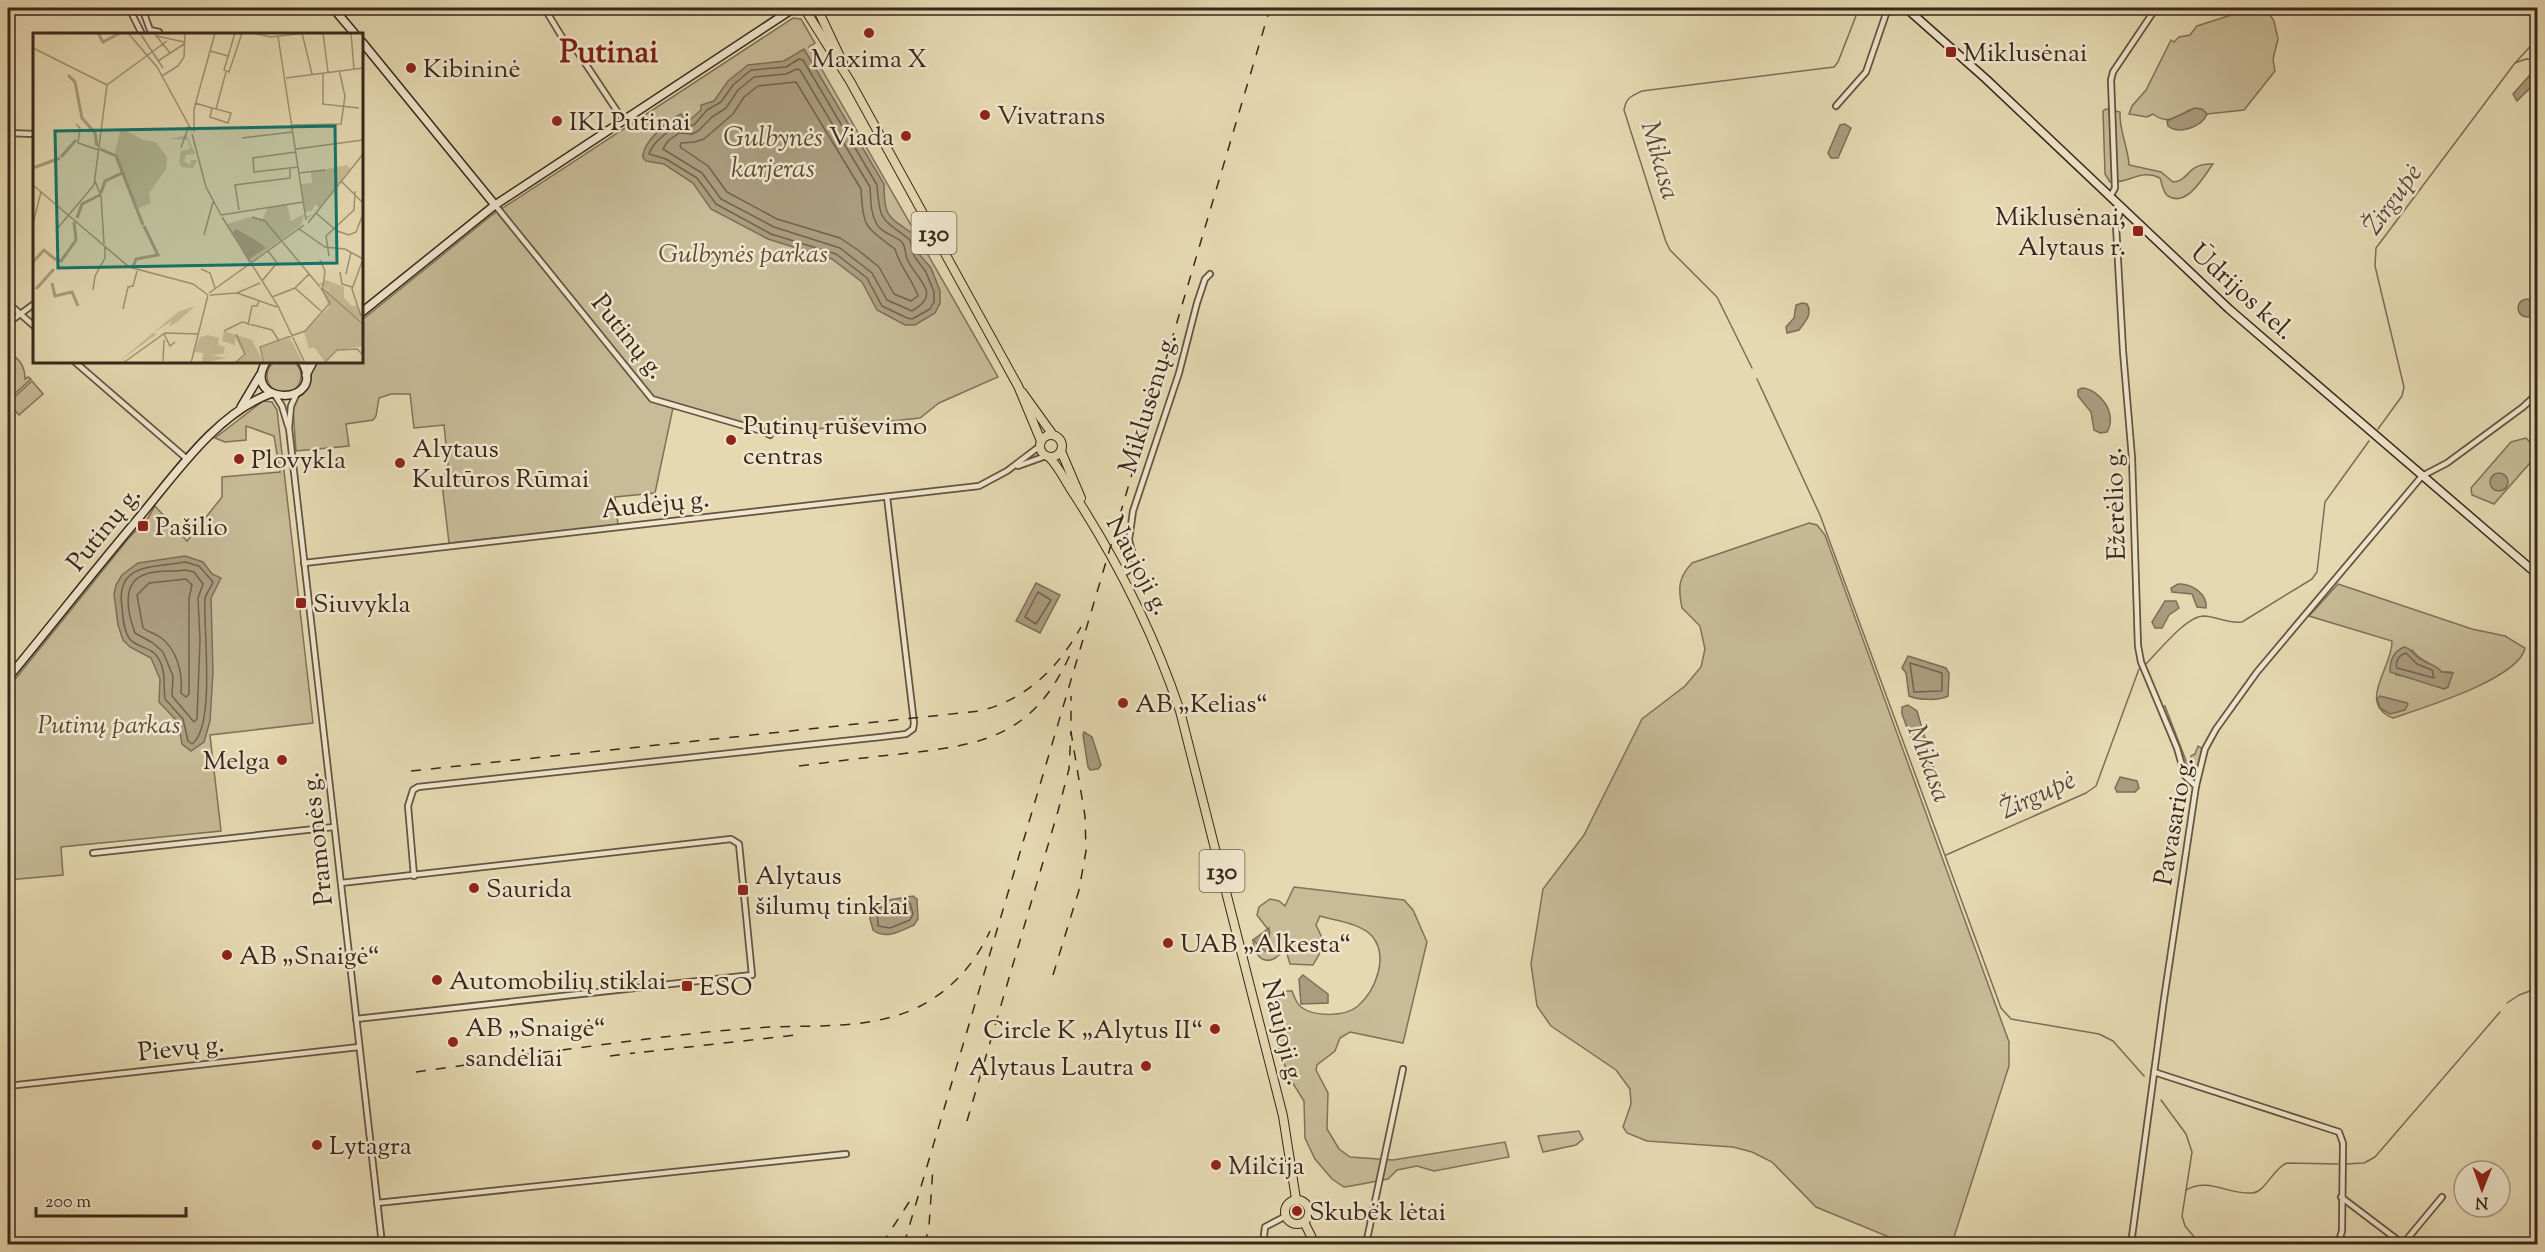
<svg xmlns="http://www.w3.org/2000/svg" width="2545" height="1252" font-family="'Sorts Mill Goudy',serif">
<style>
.green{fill:#c8bb98;stroke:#80715a;stroke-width:1.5;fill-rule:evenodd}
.water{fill:#ab9c7f;stroke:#7d6d57;stroke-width:1.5}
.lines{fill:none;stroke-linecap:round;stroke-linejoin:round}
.shore{stroke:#72624d;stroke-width:1.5}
.stream{stroke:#7d6d57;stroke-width:1.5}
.street-casing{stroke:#645441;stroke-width:8}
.secondary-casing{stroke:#38271b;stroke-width:10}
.primary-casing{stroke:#38271b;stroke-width:10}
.street{stroke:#efe6cd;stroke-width:4.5}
.secondary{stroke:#efe6cd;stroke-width:7}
.primary{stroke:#e6d9b2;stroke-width:8}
.rail{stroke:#38271b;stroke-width:1.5;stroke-dasharray:10 10;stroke-linecap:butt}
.poi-dot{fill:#8f2418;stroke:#efe6cd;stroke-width:2}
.labels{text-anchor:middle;stroke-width:5;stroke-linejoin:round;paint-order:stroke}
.shield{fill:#efe6cd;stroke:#6f6050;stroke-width:1.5}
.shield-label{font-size:24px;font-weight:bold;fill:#38271b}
.poi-label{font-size:26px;fill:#38271b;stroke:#efe6cd;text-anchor:start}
.park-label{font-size:26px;font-style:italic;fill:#5c4c3a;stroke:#efe6cd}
.street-label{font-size:26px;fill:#38271b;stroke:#efe6cd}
.water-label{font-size:27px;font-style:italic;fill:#5a4a39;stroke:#efe6cd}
.district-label{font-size:32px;font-weight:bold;fill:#7a1f14;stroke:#efe6cd}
.inset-river{fill:none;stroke:#ab9c7f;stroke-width:3}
.inset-road{fill:none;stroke:#a09276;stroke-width:1.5}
.view{fill:#0f766e;fill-opacity:0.15;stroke:#0f766e;stroke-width:3}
.inset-edge{fill:none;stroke:#38271b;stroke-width:3}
</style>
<rect width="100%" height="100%" fill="#e6d9b2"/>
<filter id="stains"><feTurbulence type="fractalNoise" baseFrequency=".00333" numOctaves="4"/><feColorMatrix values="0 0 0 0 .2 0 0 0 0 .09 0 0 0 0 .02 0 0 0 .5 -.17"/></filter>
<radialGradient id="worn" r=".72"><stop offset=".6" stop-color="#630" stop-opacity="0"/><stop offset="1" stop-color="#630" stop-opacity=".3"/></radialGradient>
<g class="green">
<path d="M2253,8H2266L2274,21L2278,39L2273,59L2275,71L2244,110L2207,114C2189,95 2177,133 2153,114L2147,117L2129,114L2132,106L2146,90L2171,40L2174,42L2179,37L2190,35L2197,26Z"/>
<path d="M793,18L801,19L815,43L809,47L998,377L939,403L920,418L779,433L674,403L655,493L615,497L618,525L449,543L441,475L449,474L444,425L414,428L410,394H391L379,398L376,416L373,420L346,424L349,446L296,451L293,408L316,362H362V320L492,215Z"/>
<path d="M2106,109L2120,112C2119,131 2128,146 2129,165L2161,172L2173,182C2190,181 2186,163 2213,164C2204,176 2187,208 2168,196C2163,193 2162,183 2160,178C2141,168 2129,184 2110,182L2105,174L2103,111Z"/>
<path d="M8,353C20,358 25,366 25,379L28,377L31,379L8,400Z"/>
<circle cx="284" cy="376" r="17"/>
<path d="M32,381L43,394L19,415L8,403Z"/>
<path d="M263,401L272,402L277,410L313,723L210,735L221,831L61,847L63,875L8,880V688L128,539L148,518L155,506L187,541L222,497V477L280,472L274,436L246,426V440L225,442L215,438Z"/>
<path d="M2526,438L2537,450V455L2494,504L2472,495L2471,488L2511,442Z"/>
<path d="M1809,523L1817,525L1825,535L2009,1042V1066L1954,1237L1946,1244H1906L1816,1207L1772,1162L1752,1152L1733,1147L1647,1141L1627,1133L1623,1127L1631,1104L1630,1089L1616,1070L1551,1026L1537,1006L1531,964L1543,889L1584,835L1642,719L1685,686L1701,667L1705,649L1700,626L1682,608C1678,588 1678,578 1692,563Z"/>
<path d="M2338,584L2472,629L2505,636L2525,648C2519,679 2422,708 2393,718C2356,703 2393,667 2392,641L2309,616ZM2412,650C2420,662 2431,662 2442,672H2451L2448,687L2444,689L2417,678L2396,675Z"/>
<path d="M2165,706L2190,771L2191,756L2195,754L2198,746L2203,749L2194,782L2189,779L2161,707Z"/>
<path d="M1294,887L1404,900L1413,910L1427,942L1403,1043L1350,1032L1340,1038L1335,1051L1317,1065L1316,1070L1328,1093L1327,1129L1339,1149L1350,1157L1393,1160L1505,1142L1509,1157L1434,1171L1417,1166L1397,1170L1388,1179L1351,1186L1344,1187L1332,1179L1315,1159L1305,1138L1304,1101L1289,1077L1276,1041L1274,1017L1281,991H1292C1294,996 1296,1003 1301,1007C1314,1017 1345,1017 1358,1006C1376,990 1389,956 1372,936C1360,923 1336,921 1320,916L1316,925L1325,944L1313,965L1290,964L1285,947C1273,968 1255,963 1253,940L1257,942L1270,932L1257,915L1259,907L1270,899L1279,901L1285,906Z"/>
<path d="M1579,1131L1583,1139L1576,1145L1543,1152L1538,1136Z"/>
</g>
<g class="water">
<path d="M804,49L884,184C884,220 889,216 916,236L919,254L931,268L940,291V303L935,313L915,325H905L877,310L862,282L832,259L768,239L711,209L693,183L664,164L646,161L643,158C641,144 669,119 681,114L686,120H690L701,110V105L714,101L728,81L748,65L784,61Z"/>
<path d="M2529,76L2533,78L2534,84L2517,101L2513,94Z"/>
<path d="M2195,108L2202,109L2207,114C2202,127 2179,135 2168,126L2167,121Z"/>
<path d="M1845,124L1851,128L1838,158H1831L1828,153L1840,125Z"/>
<circle cx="2527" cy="308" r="9"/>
<path d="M1802,303L1807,304C1813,314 1805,322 1799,330L1787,333L1786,327L1794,318L1796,305Z"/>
<path d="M2082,388C2100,389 2118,414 2107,432L2100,433L2094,430L2091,412L2078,396V390Z"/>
<circle cx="2499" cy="482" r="9"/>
<path d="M185,556L203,562L212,574L221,578L211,598L213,672L210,721L204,742L191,751L182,744L178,722L159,702L160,679L151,658L130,647L123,640L118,625L114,594L116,585L122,575L138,563Z"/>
<path d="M1036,583L1060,595L1040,633L1016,621Z"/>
<path d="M2178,584C2191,583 2208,594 2206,608L2197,607L2192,594L2172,592L2171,588Z"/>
<path d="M2165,601H2176L2179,608L2169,615L2162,628H2155L2152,622Z"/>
<path d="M2404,647C2413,649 2413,655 2420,659C2430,666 2432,662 2442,672L2453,673L2448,687L2444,689L2390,672C2390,660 2393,652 2404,647Z"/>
<path d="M1908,656L1946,668L1949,673L1948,696C1939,701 1918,700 1909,696L1906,673L1902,668Z"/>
<path d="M2380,696L2407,703L2408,704L2405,710L2390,714L2380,708L2377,699Z"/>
<path d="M1908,705L1917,711L1934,769L1928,773L1922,767L1902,714V707Z"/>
<path d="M1084,732L1092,737L1101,765L1098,769L1090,770L1088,767L1083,735Z"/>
<path d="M2120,777L2137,781L2139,788L2135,792H2117L2115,788Z"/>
<path d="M913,896L917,899L918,919L914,925C901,931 885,940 873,930L870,919L871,903Z"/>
<path d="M1269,928L1270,952H1266L1253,940Z"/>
<path d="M1303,975L1328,994V1003L1301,1004L1299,979Z"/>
</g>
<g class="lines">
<g class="shore">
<path d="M799,59L803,60L877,185C880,223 881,217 910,240L914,256L926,272L934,292V302L930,309L912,319L907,318L882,306L867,278L836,254L771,234L716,204L697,178L666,159L649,154C653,141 668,133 677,124L686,126L694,125L707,110L721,102L733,85L751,70L786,67Z"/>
<path d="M797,69L800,70L870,187C871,199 870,211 876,223C881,233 894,235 902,242C906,247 905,254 907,259C917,281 943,293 912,311L887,300L872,273L840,248L774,227L721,199L702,173L663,149L668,141L679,133L692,134L698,131L712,117L726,108L738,90L754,77L786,74Z"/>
<path d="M796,82L861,189C863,229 865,226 895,249C900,267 912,279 918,296L911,301L894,294L879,267L858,250L840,238L777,219L727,192L708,166L680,147L681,143L695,142L704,139L733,114L744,97L758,86Z"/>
<path d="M185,562L199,566L213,582C211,588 206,593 205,599C203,628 216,727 192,744L188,741L183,719L165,699C163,684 167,669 156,655C149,646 136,648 129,638C123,629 123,617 122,607C115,562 155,568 185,562Z"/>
<path d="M185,570L194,572L203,584L198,598L200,640L197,719L194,722L172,696L173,676L163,652L153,643L135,633C128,614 120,582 146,574C158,570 173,572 185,570Z"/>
<path d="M186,579L192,585L189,598V694L186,697L181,693C183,673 177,649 160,637C154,633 148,632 143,628L137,595L149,583Z"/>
<path d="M1038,592L1051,600L1036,624L1025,617Z"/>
<path d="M2406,653L2417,664L2432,670L2434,678L2397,668C2395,662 2399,655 2406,653Z"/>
<path d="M1910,663L1942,673V691L1914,692Z"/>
<path d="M910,903L913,914L910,920L890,928L878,926L877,908Z"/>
</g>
<g class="stream">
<path d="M2516,62L2538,38"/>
<path d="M1752,368L1717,297L1670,250L1666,242L1624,110C1626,98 1631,96 1642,91L1834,67L1838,62L1859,8"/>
<path d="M1757,379L1820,515L2001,1008L2011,1019L2099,1034L2113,1041L2144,1076"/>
<path d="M2378,429L2402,396L2404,387L2375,266L2376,248L2515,63L2526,59L2538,60"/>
<path d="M2146,664C2159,651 2186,616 2204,616C2218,617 2229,624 2242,622L2312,579L2317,572L2325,502L2369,441"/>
<path d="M1946,855L2086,793L2096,786L2139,669"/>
<path d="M2507,1003L2519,995L2538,988"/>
<path d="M2161,1100L2186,1134L2192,1152L2182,1216L2185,1226L2200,1244"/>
<path d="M2346,1164L2364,1163L2375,1157L2500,1012"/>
<path d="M2186,1190C2208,1177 2229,1195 2252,1193C2266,1192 2273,1168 2287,1163L2338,1164"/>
</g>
<defs>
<g id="street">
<path d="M129,8L142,34"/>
<path d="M142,8L150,30L159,32"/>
<path d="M553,8L548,14L565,42L575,48L623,120"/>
<path d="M1836,106L1866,72L1888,8"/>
<path d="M8,133L34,134"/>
<path d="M2110,197L2115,188L2111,80L2113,72L2156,8"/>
<path d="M495,205L652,399L762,431L770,435"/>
<path d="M2121,208L2116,225L2123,351L2132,458L2138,646L2141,662L2177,748L2185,776L2196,786"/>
<path d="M8,303L34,326"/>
<path d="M8,323L34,304"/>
<path d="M75,362L187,459"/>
<path d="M297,393L291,406L289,428L382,1244"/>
<path d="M275,395L282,406L288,426"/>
<path d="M1018,466L1046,456"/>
<path d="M304,563L979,486L1007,471L1040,446"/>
<path d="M1122,574L1131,569L1135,563L1129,540L1133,511L1179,373L1197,303L1205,279L1210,274"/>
<path d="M93,853L334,827"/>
<path d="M414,876L408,806L413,790L418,787L881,737L906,734L913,729L914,723L887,497"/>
<path d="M341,883L731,839L739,844L752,975L356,1019"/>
<path d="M2154,1072L2339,1132L2343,1143L2342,1231L2338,1244"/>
<path d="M8,1086L359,1047"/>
<path d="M2341,1197L2403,1244L2442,1197"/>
<path d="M377,1203L846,1154"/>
<path d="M1263,1244L1265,1227L1286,1216"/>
<path d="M1366,1244L1403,1069"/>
<path d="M2131,1244L2164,999L2196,786L2205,749L2216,729L2257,672L2422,476L2447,463L2523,407L2538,393"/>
</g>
<g id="secondary">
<path d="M333,8L355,34"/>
<path d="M1906,8L1986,79L2229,309L2538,575"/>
<path d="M362,42L495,205"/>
<path d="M362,312L495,205L794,8"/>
<path d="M266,362C240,406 328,407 302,362"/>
<path d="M306,375L313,362"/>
<path d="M241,407L260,375"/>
<path d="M8,678C51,626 93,572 137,520C174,476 216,413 272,393"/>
</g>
<g id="primary">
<path d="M804,8L850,81L1018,386L1041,441"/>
<path d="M817,8L843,63"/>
<path d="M1022,392L1053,435"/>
<circle cx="1051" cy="446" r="11"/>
<path d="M1061,451L1081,498"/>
<path d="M1049,457C1058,466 1063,477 1070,488C1116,558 1153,631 1180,711L1283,1116L1296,1199"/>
<circle cx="1297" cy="1212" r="12"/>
<path d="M1304,1222L1315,1244"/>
</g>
</defs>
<use href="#street" class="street-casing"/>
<use href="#secondary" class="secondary-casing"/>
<use href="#primary" class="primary-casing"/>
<use href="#street" class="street"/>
<use href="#secondary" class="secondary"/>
<use href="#primary" class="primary"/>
<g class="rail">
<path d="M799,766C836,761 872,757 909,753C989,744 1034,733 1070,655"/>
<path d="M411,771L980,711C1027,699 1058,668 1081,627"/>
<path d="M1053,975L1079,890L1086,851L1085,816L1071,732V696"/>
<path d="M644,1052L796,1035"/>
<path d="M610,1056L635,1053"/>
<path d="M502,1057C586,1048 670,1034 755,1028C807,1024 862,1031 912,1010C948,994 974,966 990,931"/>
<path d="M416,1072L509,1059"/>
<path d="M967,1121L1058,811L1069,769L1071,732"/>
<path d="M882,1244L913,1196"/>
<path d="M904,1244L1270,8"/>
<path d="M925,1244L929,1226L933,1167"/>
</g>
</g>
<g class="poi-dot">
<circle cx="869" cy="33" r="6"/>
<rect x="1945" y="46" width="12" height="12" rx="3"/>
<circle cx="411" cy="68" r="6"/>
<circle cx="985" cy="115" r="6"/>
<circle cx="557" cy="121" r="6"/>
<circle cx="906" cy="136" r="6"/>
<rect x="2132" y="225" width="12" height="12" rx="3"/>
<circle cx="731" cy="440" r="6"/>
<circle cx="239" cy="459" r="6"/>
<circle cx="400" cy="463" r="6"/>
<rect x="137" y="520" width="12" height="12" rx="3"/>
<rect x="295" y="597" width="12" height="12" rx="3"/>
<circle cx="1123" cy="703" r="6"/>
<circle cx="282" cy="760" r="6"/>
<circle cx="474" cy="888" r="6"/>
<rect x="737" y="884" width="12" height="12" rx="3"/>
<circle cx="1168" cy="943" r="6"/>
<circle cx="227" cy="955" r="6"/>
<circle cx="437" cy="980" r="6"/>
<rect x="681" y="980" width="12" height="12" rx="3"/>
<circle cx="1215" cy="1029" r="6"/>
<circle cx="453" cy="1042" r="6"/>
<circle cx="1146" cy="1066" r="6"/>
<circle cx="317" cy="1145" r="6"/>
<circle cx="1216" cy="1165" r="6"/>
<circle cx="1297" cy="1211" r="6"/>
</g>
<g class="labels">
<g class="shield">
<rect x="911.5" y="212" width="45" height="42" rx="4.5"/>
<rect x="1199.5" y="850" width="45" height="42" rx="4.5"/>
</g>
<g class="shield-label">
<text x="934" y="241">130</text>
<text x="1222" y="879">130</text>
</g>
<g class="poi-label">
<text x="1963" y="61">Miklusėnai</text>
<text x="869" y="67" text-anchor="middle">Maxima X</text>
<text x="423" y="77">Kibininė</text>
<text x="997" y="124">Vivatrans</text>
<text x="569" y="130">IKI Putinai</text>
<text x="894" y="145" text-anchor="end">Viada</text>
<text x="2126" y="225" text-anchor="end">Miklusėnai,<tspan x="2126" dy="30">Alytaus r.</tspan></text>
<text x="743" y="434">Putinų rūševimo<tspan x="743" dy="30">centras</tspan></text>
<text x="412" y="457">Alytaus<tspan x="412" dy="30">Kultūros Rūmai</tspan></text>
<text x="251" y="468">Plovykla</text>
<text x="155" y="535">Pašilio</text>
<text x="313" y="612">Siuvykla</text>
<text x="1135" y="712">AB „Kelias“</text>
<text x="270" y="769" text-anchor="end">Melga</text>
<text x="755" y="884">Alytaus<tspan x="755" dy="30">šilumų tinklai</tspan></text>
<text x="486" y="897">Saurida</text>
<text x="1180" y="952">UAB „Alkesta“</text>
<text x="239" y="964">AB „Snaigė“</text>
<text x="449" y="989">Automobilių stiklai</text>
<text x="699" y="995">ESO</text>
<text x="465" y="1036">AB „Snaigė“<tspan x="465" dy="30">sandėliai</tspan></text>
<text x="1203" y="1038" text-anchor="end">Circle K „Alytus II“</text>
<text x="1134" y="1075" text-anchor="end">Alytaus Lautra</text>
<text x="329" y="1154">Lytagra</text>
<text x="1228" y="1174">Milčija</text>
<text x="1309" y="1220">Skubėk lėtai</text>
</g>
<g class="park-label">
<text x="743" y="262">Gulbynės parkas</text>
<text x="109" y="733">Putinų parkas</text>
</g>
<g class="street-label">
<text transform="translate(2243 291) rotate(42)" y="9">Ūdrijos kel.</text>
<text transform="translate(629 336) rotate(51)" y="9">Putinų g.</text>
<text transform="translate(1147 403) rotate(-73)" y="9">Miklusėnų g.</text>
<text transform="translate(655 503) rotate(-6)" y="9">Audėjų g.</text>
<text transform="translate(2114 504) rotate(-92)" y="9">Ežerėlio g.</text>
<text transform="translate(103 528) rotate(-51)" y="9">Putinų g.</text>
<text transform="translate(1139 565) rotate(62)" y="9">Naujoji g.</text>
<text transform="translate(2173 821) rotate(-80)" y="9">Pavasario g.</text>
<text transform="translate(316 839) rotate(-96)" y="9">Pramonės g.</text>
<text transform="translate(1284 1032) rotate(76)" y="9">Naujoji g.</text>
<text transform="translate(181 1047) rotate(-6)" y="9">Pievų g.</text>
</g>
<g class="water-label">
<text x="773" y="146">Gulbynės<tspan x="773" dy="31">karjeras</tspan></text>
<text transform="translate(1661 160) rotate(74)" y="9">Mikasa</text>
<text transform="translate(2392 199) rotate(-54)" y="9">Žirgupė</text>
<text transform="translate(1930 763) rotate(70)" y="9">Mikasa</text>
<text transform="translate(2037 794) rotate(-25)" y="9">Žirgupė</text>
</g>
<g class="district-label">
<text x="609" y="62">Putinai</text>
</g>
</g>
<g transform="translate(33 33)">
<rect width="330" height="330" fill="#e6d9b2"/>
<path d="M92,97L110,107L123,109L134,124L133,136L116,160L118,170L104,176L82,120L87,98ZM154,102L162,121L153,122L151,128L157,132L158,127H164L160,135L148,134L146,129L148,118L157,116L155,107L136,106ZM314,132L317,136L286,175L282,171L279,178L273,179V183L280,182L273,186L268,151L279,150L278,139ZM254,171L258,188L271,181L268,192L216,230L194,191L218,184L229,187L235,174ZM293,247L311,254V265L319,273L323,272L330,282V289L325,285L330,291V313L303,317L292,329L281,314L276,316L271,299L296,274L288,255L297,259L286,251ZM162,273L143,290L136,294L139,288L120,300L124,301L84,330L145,279ZM191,298L219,307L231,330H202L212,323L202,304V312L189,308ZM175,302L186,305L185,312L192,314L190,321L179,322L194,325L169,330L170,320L161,319L167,304ZM257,305L270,330H232L228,314Z" fill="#c8bb98"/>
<path d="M203,196L226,209L233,215L216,226L200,199Z" fill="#ab9c7f"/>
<path class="inset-river" d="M65,0L70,9L87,0M35,42L42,49L49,85L62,100L64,113M67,116L83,123L110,192M28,124L43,107M0,135L27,125M68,160L72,148L89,140M44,185L49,171L67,162M24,227L28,228L43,207L41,189M0,229L11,217L23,227M100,234L103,226L125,222L111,193M19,250L22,263L39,259L45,273M3,256L21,236"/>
<path class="inset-road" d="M95,0L124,34L159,98M107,0L130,35M121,0L137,20M202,0L191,37L196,39L209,0M218,0L238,4L272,0M269,0L279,41M290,0L295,39M318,0L321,36M124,3L151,9M245,3L273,187M0,15L74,52M177,18L195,23M125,28L151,11M290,40V72M129,43L145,33L151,24L152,0M253,45L330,35M162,70L179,75L183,76L198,80L195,90L177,84L179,75M289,71L326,75M183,76L193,39M43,91L47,95L45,110L66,117M259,92L308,91L312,63L306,37M161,99V76L182,0M159,101L173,154L188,182M209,105L260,99M148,115L156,92M263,116L330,107M263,119L220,125L221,139L265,134M266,140L292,137M62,148L68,163L71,211M308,148L330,170M0,152L96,234L160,251L175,262M206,177L202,152L257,145V135M283,180L304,198L316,202L323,199L330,181M188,182L270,169M189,184L245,273L272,330M219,184L232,188L287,254M0,190L8,159M275,190L330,121M266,196L292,214L312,216L330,226M23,197L61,152L74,52L134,8M171,202L180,169M296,223L293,203L321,177L322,158M287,227L292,238L290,254M168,236L177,240L182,255M307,239L309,251L319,254M313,241L318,219M229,248L244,230L235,218M288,254L330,291M262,255L288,278M60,257L62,243L72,225V213M176,260L271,192M204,260L227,250M177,262L204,260L244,274M239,264L262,255L276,241M90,276L95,254L100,253L104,238M328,283L319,256L330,226M215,292L219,273H224L226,268M191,298L209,289L239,297L246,308M131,301L137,313L142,309M130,328L131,307M90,330L132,300L165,301M158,330L175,262M202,330L212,321L203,301M231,330L227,314L272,298L297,270L288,255M291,330L304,317L324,316L330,322"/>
<path class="view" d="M302,93L304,230L25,235L22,98Z"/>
<rect width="330" height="330" class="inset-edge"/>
</g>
<rect width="2545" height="1252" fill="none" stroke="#e6d9b2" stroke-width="30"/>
<rect x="9" y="9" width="2527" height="1234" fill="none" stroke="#38271b" stroke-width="3"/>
<rect x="15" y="15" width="2515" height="1222" fill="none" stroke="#38271b" stroke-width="1.5"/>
<g transform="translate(2482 1189) rotate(181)"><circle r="28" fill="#efe6cd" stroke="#a69a86" stroke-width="1.5"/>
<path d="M0-4.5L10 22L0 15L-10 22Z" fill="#8f2418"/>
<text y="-9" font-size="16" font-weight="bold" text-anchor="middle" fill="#38271b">N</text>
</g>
<path d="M36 1207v9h150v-9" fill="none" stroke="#38271b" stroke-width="3"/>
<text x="45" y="1207" font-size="18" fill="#38271b" stroke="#efe6cd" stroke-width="4.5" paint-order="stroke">200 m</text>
<rect width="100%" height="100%" filter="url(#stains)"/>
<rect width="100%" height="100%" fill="url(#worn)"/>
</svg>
